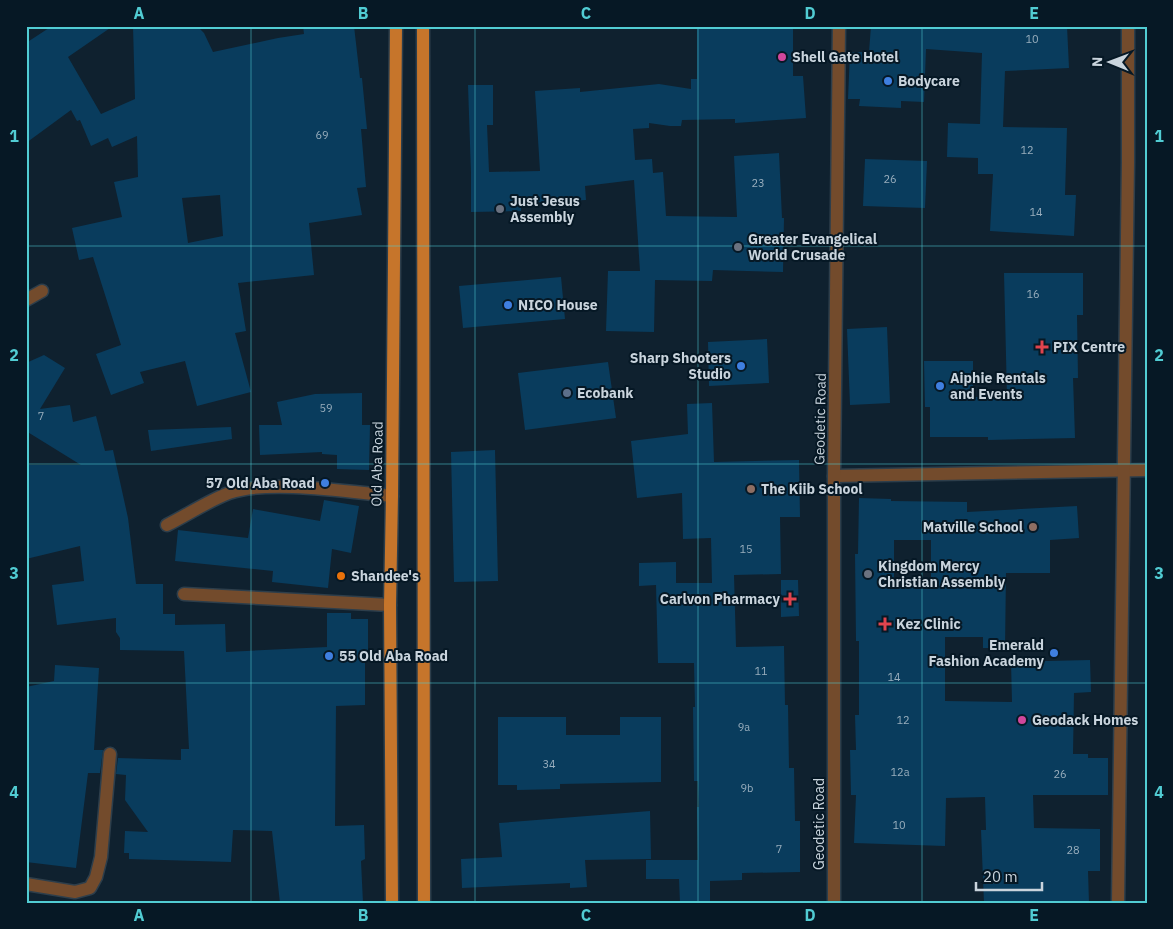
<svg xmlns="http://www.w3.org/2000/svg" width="1173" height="929" font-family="'IBM Plex Sans',sans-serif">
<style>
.building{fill:#093c5d;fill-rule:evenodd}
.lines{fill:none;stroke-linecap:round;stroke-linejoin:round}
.lane-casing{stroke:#2d3e4b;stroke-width:15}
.street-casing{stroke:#2d3e4b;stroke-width:15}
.primary-casing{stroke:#2d3e4b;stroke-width:15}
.lane{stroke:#734b2c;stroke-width:12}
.street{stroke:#734b2c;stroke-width:12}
.primary{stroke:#c6752b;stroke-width:12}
.grid{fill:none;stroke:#51ccd3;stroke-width:1;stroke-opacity:0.55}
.hotel-dot{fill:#d1479c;stroke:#061825;stroke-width:2}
.shop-dot{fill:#3f7fe0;stroke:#061825;stroke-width:2}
.worship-dot{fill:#6b7280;stroke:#061825;stroke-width:2}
.health-dot{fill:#e0444e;stroke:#061825;stroke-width:2}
.service-dot{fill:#5c6f8a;stroke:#061825;stroke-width:2}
.education-dot{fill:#8d6e63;stroke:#061825;stroke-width:2}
.food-dot{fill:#e8710a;stroke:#061825;stroke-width:2}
.labels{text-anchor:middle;stroke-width:4;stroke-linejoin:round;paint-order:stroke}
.number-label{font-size:11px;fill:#99aebd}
.poi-label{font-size:14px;font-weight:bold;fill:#c9d4dd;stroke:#061825;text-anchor:start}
.street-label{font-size:14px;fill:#c9d4dd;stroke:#061825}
.neatline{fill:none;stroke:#51ccd3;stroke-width:2}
.grid-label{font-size:16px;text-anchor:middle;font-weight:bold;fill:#51ccd3}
</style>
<rect width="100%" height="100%" fill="#0f212f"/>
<g class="building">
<path d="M52,26H113L68,57L101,114L135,99L133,26H197L204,33L213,52L278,38L304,34L303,26H354L360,78H362L367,129H361L366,187L357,188L362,215L309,223L314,275L238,283L246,331L235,333L251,392L197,406L185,361L140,372L144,383L111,395L96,354L121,345L93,257L79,260L72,228L122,217L114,182L138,177L137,136L112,147L108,138L91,146L80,120L77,121L71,110L26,143V43ZM220,195L223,236L188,243L182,198Z"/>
<path d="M697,26H793V76H803L806,118L735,123V119L682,120L681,126H670L649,123V128L633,129L635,160L652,159L653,173L663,172L666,216L737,217L734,156L779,153L782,218H784L783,272L713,270L712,281L655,280L654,332L606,331L608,271H640L634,180L585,186L586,200L521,203V211L471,212V173L468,85H493V125H487L489,172L540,171L535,91L580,88V92L659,84L691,89V79H697Z"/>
<path d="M871,26H1067L1069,68L1005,71L1003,127L1067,128L1065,195H1076L1074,236L990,231L993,174H978V158L947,157L948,123L980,124L982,53L926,49L924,102L901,101V108L859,106L860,99H848L850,52H869Z"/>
<path d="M865,159L927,161L925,208L863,206Z"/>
<path d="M1004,273H1083V315H1077L1078,378H1073L1075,438L988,440V437H930V407H925L924,361H973V397H1007Z"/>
<path d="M561,277L565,319L463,328L459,286Z"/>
<path d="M887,327L890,403L850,405L847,329Z"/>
<path d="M767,339L769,383L709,386L708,342Z"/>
<path d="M44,355L65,368L40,409L70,405L73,422L96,416L105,451L113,450L128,518L136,584H163V614H175V625L225,624L226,652L327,647V613H351V619H368V655H365V705L336,706L335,826L364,825L365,859L361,861L363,903H280L272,831L233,830L231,862L129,859V853H124L125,831L148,832L125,800L126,775L116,774L118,758L181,760V749H189L184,651L120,650V638L116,632V618L57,625L52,585L84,581L80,546L26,559V465H81L26,431V363Z"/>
<path d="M608,362L616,418L525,430L518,373Z"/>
<path d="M362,393V425H370L369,470L337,469V455L322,454V452L260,455L259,425H282L277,402L315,394Z"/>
<path d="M712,403L714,462L799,460L800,517H780L781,574L734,575L736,647L784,646L785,705H788L789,768H794L795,821H800V872L742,873V880L710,881V903H680L679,879H646V860H698L697,807H699L698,781H694L693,707H695L694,663H658L656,585L639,586V563L676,562V583H712L711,538L683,539L682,493L637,498L631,441L688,434L687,404Z"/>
<path d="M231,427L232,439L151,451L148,430Z"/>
<path d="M495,450L498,581L454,582L451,452Z"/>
<path d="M859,498L891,499V501L967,502V512L1077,506L1079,538L1050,540V573H1006L1005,648H983V637H945V701L1012,702L1011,662L1090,660L1091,692L1074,693L1073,754H1088V758H1108V795H1033L1034,828L1100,829V871H1088L1089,903H984L981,830H986L985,797L946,798L945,846L854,843L856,795H851L850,750H856L855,715H859V641H856L855,554H858ZM894,540H931V580L894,581Z"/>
<path d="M324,500L359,506L351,553L332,549L328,588L272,582L273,571L175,561L178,530L248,538L253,509L320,521Z"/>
<path d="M781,580H798L799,616L781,617Z"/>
<path d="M55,665L99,668L94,750H103L100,773H88L76,868L26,862V687L54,681Z"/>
<path d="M498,717H566V735H620V717H661V782L560,784V789L517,790V785H498Z"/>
<path d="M650,811L651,859L585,860L587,887L570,888V883L462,888L461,859L502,857L499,823Z"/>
</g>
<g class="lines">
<defs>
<path id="lane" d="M167,525C187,515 208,501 229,493C268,479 349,492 392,496"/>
<g id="street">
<path d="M26,300L42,291"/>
<path d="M834,476L1147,470"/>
<path d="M184,594L390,605"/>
<path d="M26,884L75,892L90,888L96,877L101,857L110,754"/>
<path d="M834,903V476L839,26"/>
<path d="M1118,903L1128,162V26"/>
</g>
<g id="primary">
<path d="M423,26L424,903"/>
<path d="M392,903L390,605L392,496L396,26"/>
</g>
</defs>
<use href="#lane" class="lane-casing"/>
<use href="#street" class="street-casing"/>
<use href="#primary" class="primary-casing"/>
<use href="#lane" class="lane"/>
<use href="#street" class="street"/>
<use href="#primary" class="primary"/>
</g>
<path class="grid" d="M251,26V903M475,26V903M698,26V903M922,26V903M26,246H1147M26,464H1147M26,683H1147"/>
<g class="hotel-dot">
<circle cx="782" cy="57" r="5"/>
<circle cx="1022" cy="720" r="5"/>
</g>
<g class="shop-dot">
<circle cx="888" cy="81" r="5"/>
<circle cx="508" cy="305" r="5"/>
<circle cx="741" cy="366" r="5"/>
<circle cx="940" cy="386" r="5"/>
<circle cx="325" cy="483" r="5"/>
<circle cx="1054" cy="653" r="5"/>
<circle cx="329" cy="656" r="5"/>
</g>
<g class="worship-dot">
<circle cx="500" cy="209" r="5"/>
<circle cx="738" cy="247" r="5"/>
<circle cx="868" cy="574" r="5"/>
</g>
<g class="health-dot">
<path d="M1039.5 339.5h5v5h5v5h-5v5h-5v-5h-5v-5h5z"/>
<path d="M787.5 591.5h5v5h5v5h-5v5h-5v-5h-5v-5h5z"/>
<path d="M882.5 616.5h5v5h5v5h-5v5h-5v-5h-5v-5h5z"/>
</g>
<circle class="service-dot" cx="567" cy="393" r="5"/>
<g class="education-dot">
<circle cx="751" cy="489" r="5"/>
<circle cx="1033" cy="527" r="5"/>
</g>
<circle class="food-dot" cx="341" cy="576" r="5"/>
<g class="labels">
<g class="number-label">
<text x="1032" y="43">10</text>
<text x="322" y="139">69</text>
<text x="1027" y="154">12</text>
<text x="890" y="183">26</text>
<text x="758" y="187">23</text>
<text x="1036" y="216">14</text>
<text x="1033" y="298">16</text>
<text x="326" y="412">59</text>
<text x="41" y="420">7</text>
<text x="746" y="553">15</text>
<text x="761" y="675">11</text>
<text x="894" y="681">14</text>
<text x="903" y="724">12</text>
<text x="744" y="731">9a</text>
<text x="549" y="768">34</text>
<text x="900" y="776">12a</text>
<text x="1060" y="778">26</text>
<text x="747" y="792">9b</text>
<text x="899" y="829">10</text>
<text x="779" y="853">7</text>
<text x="1073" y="854">28</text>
</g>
<g class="poi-label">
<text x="792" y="62">Shell Gate Hotel</text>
<text x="898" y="86">Bodycare</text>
<text x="510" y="206">Just Jesus<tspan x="510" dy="16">Assembly</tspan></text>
<text x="748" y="244">Greater Evangelical<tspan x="748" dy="16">World Crusade</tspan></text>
<text x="518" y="310">NICO House</text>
<text x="1053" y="352">PIX Centre</text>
<text x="731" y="363" text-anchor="end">Sharp Shooters<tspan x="731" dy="16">Studio</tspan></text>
<text x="950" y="383">Aiphie Rentals<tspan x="950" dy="16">and Events</tspan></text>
<text x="577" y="398">Ecobank</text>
<text x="315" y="488" text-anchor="end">57 Old Aba Road</text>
<text x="761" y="494">The Kiib School</text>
<text x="1023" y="532" text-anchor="end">Matville School</text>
<text x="878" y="571">Kingdom Mercy<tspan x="878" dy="16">Christian Assembly</tspan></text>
<text x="351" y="581">Shandee's</text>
<text x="780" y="604" text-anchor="end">Carlvon Pharmacy</text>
<text x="896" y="629">Kez Clinic</text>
<text x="1044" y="650" text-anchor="end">Emerald<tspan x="1044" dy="16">Fashion Academy</tspan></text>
<text x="339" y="661">55 Old Aba Road</text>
<text x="1032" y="725">Geodack Homes</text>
</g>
<g class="street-label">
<text transform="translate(820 419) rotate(-89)" y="5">Geodetic Road</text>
<text transform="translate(377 464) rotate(-89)" y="5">Old Aba Road</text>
<text transform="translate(819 824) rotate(-90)" y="5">Geodetic Road</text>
</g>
</g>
<rect width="1173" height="929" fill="none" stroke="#061825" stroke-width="55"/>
<g transform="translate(1110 62) rotate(271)" stroke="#061825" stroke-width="4" paint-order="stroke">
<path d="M0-4L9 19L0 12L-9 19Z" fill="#c9d4dd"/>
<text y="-8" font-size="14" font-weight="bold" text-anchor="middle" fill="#c9d4dd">N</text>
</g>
<path d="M976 882v8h66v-8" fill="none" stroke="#c9d4dd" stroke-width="2.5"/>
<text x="983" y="882" font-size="15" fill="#c9d4dd" stroke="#061825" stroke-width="4" paint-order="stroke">20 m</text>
<rect x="28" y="28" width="1118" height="874" class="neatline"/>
<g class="grid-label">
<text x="139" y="19">A</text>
<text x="363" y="19">B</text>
<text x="586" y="19">C</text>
<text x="810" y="19">D</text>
<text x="1034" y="19">E</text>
<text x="14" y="142">1</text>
<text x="1159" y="142">1</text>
<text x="14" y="361">2</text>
<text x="1159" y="361">2</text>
<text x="14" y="579">3</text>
<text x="1159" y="579">3</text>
<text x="14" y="798">4</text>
<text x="1159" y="798">4</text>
<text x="139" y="921">A</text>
<text x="363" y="921">B</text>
<text x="586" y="921">C</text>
<text x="810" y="921">D</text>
<text x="1034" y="921">E</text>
</g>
</svg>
